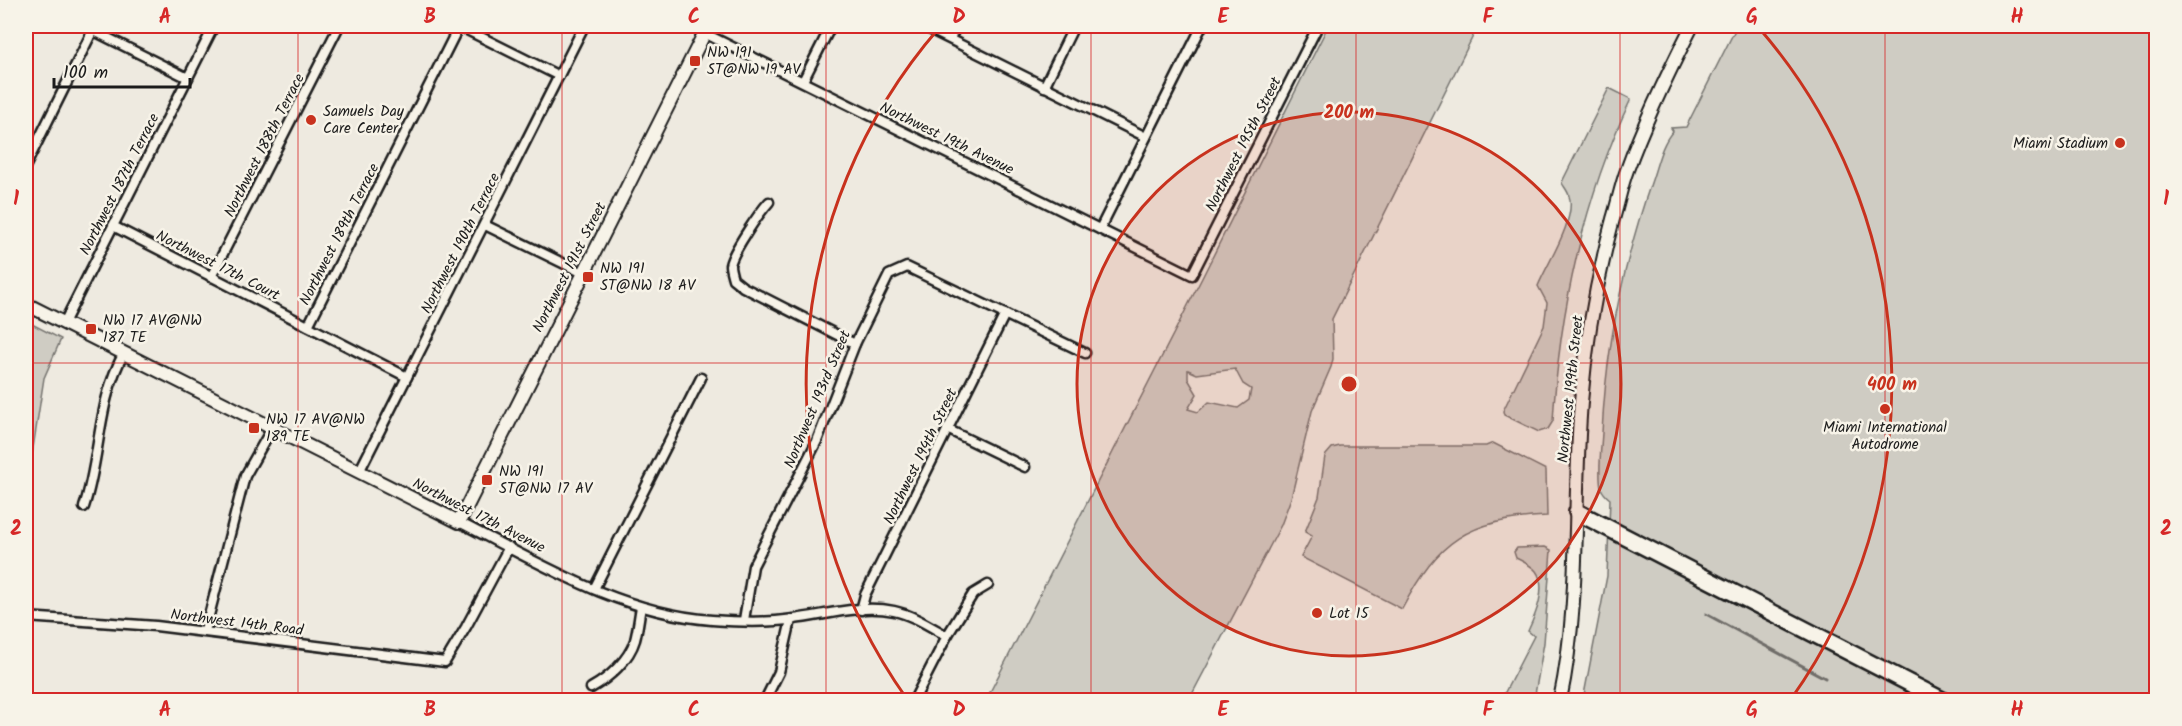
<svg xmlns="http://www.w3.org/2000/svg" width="2182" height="726" font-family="Kalam,sans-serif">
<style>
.green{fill:#cfccc3;stroke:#767470;stroke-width:1.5;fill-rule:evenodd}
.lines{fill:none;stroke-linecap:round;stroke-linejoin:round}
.stream{stroke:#6f6d69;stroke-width:3}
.street-casing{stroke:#1c1c1c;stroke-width:13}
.secondary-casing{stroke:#1c1c1c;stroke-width:16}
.primary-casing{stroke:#1c1c1c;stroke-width:16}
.highway-casing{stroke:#1c1c1c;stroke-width:20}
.street{stroke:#f7f3e8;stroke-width:8}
.secondary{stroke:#f7f3e8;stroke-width:12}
.primary{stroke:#f7f3e8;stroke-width:12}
.highway{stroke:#f7f3e8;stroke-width:15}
.grid{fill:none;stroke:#d62828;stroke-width:1.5;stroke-opacity:0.55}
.ring{fill:none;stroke:#c8321e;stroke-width:3}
.poi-dot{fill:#c8321e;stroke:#f7f3e8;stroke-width:2}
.labels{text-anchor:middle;stroke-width:5;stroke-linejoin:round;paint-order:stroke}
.poi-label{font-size:15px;fill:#1c1c1c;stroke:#f7f3e8;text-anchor:start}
.street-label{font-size:15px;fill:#1c1c1c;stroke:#f7f3e8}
.centre{fill:#c8321e;stroke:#f7f3e8;stroke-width:3}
.ring-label{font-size:18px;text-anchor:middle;font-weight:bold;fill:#c8321e;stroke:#f7f3e8;stroke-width:5;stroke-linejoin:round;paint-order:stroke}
.neatline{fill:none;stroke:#d62828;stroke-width:2}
.grid-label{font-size:20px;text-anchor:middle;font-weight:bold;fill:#d62828}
</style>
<rect width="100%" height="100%" fill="#eeeae0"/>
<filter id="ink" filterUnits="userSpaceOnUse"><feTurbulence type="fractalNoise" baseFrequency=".0167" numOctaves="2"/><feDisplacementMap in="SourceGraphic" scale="12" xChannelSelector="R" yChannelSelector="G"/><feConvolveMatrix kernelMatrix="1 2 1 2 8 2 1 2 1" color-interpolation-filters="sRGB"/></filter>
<g filter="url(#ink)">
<g class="green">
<path d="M1328,26H1478L1332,319L1333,359L1331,367L1312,411L1291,498L1281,525L1189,700H986L1203,276ZM1235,369L1243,384L1251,389L1249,400L1238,408L1209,402L1198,412L1188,409L1197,394L1188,379V370L1197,374Z"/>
<path d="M1737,26H2156V700H1583L1607,576L1610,499C1606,496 1603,493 1601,488C1598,474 1601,449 1602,433C1606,346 1624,260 1653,177C1658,162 1662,143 1673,131L1671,128L1686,127Z"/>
<path d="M1609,88L1631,99C1584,196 1559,314 1553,421L1548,429L1539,432L1504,415L1503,411L1544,326L1547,303L1538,286C1547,264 1577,218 1569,196C1568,191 1564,187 1562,183L1563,180Z"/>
<path d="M26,321L61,339L44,378L31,461L26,479Z"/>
<path d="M1493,443L1546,470L1547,516C1468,520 1438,540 1402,609L1301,557L1312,536L1305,532L1319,497L1325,456L1332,448L1340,446H1486Z"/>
<path d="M1545,547L1551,550L1544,643L1534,700H1501L1534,636L1528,631C1535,616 1548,587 1536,571C1531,565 1522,561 1516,558L1514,552L1517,548Z"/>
</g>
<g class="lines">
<path class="stream" d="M1706,614L1825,678"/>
<defs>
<g id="street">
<path d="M459,26L559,76"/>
<path d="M690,26L1192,275L1318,26"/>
<path d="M923,26L1146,137"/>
<path d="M92,30L188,78"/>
<path d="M950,38L957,26"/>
<path d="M803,81L831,26"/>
<path d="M1044,87L1074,26"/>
<path d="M26,165L95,26"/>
<path d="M769,202C759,213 733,251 730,265C730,269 732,275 733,279L743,287L855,344"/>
<path d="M485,225L583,273"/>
<path d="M113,226L407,377"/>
<path d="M1100,229L1202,26"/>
<path d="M211,277L339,26"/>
<path d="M64,323L214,26"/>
<path d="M308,326L459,26"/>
<path d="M947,429L1025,467"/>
<path d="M359,472L584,26"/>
<path d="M84,507C101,456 97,401 124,353"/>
<path d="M459,522C539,563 620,613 712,620C739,622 768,623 794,619C826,615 862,604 894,611C913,615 931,627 947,636"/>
<path d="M594,589L701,378"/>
<path d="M861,610L865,595L1005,314"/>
<path d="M26,617L156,626L445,662L466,627L509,547"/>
<path d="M744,620L753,566L817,441L855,344L889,275L907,267L1085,353"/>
<path d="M205,631L245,476L272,428"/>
<path d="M591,688C609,678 629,660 635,640C638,629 639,617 641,607"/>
<path d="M765,700L779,672L791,620"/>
<path d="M914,700L947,636L973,594L988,585"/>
</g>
<path id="secondary" d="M26,304L459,522L708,26"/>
<path id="primary" d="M1560,700C1581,602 1573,502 1581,402C1586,340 1597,279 1613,219C1618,203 1621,186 1627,170C1645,120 1668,73 1692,26"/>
<path id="highway" d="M1577,512L1942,700"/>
</defs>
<use href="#street" class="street-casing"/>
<use href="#secondary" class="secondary-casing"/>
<use href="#primary" class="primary-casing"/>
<use href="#highway" class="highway-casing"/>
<use href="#street" class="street"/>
<use href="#secondary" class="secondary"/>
<use href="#primary" class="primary"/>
<use href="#highway" class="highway"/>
</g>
</g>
<path class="grid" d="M298,26V700M562,26V700M826,26V700M1091,26V700M1356,26V700M1620,26V700M1885,26V700M26,363H2156"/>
<circle cx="1349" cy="384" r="272" fill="#c8321e" fill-opacity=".12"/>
<g class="ring">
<circle cx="1349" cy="384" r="272"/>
<path d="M907 699A543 543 0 0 1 939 28M1759 28A543 543 0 0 1 1791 699"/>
</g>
<g class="poi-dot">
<rect x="689" y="55" width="12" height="12" rx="3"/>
<circle cx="311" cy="120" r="6"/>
<circle cx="2120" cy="143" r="6"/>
<rect x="582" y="271" width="12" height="12" rx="3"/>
<rect x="85" y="323" width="12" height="12" rx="3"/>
<circle cx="1885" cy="409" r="6"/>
<rect x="248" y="422" width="12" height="12" rx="3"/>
<rect x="481" y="474" width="12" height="12" rx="3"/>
<circle cx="1317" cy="613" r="6"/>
</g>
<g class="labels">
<g class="poi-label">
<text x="707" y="57">NW 191<tspan x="707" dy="17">ST@NW 19 AV</tspan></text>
<text x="323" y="116">Samuels Day<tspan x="323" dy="17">Care Center</tspan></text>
<text x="2108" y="148" text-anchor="end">Miami Stadium</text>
<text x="600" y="273">NW 191<tspan x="600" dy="17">ST@NW 18 AV</tspan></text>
<text x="103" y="325">NW 17 AV@NW<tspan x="103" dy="17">187 TE</tspan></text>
<text x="266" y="424">NW 17 AV@NW<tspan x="266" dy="17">189 TE</tspan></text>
<text x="1885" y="432" text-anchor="middle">Miami International<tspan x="1885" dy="17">Autodrome</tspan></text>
<text x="499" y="476">NW 191<tspan x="499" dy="17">ST@NW 17 AV</tspan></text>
<text x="1329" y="618">Lot 15</text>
</g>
<g class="street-label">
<text transform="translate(947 138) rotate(26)" y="5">Northwest 19th Avenue</text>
<text transform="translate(1243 144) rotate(-63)" y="5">Northwest 195th Street</text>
<text transform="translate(264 145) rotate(-63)" y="5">Northwest 188th Terrace</text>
<text transform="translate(119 184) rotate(-63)" y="5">Northwest 187th Terrace</text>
<text transform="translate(339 234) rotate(-63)" y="5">Northwest 189th Terrace</text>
<text transform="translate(460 243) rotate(-63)" y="5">Northwest 190th Terrace</text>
<text transform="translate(218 265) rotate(27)" y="5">Northwest 17th Court</text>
<text transform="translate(569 267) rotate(-63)" y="5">Northwest 191st Street</text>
<text transform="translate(1570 389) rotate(-84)" y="5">Northwest 199th Street</text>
<text transform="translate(817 399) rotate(-67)" y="5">Northwest 193rd Street</text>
<text transform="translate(920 456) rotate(-64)" y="5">Northwest 194th Street</text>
<text transform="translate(479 515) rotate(27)" y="5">Northwest 17th Avenue</text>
<text transform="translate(237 622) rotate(7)" y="5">Northwest 14th Road</text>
</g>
</g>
<circle cx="1349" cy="384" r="9" class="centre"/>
<g class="ring-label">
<text x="1349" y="118">200 m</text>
<text x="1892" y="390">400 m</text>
</g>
<rect width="2182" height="726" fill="none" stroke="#f7f3e8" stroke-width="66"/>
<path d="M54 78v9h136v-9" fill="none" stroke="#1c1c1c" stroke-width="3"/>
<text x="63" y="78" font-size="18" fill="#1c1c1c" stroke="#f7f3e8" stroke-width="4.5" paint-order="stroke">100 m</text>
<rect x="33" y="33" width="2116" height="660" class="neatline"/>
<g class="grid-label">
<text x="165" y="23">A</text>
<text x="430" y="23">B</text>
<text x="694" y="23">C</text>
<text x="959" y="23">D</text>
<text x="1223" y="23">E</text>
<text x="1488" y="23">F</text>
<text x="1752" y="23">G</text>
<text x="2017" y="23">H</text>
<text x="16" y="205">1</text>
<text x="2166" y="205">1</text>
<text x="16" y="535">2</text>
<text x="2166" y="535">2</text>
<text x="165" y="716">A</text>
<text x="430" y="716">B</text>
<text x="694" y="716">C</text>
<text x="959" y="716">D</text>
<text x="1223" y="716">E</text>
<text x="1488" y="716">F</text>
<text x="1752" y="716">G</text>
<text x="2017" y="716">H</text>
</g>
</svg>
